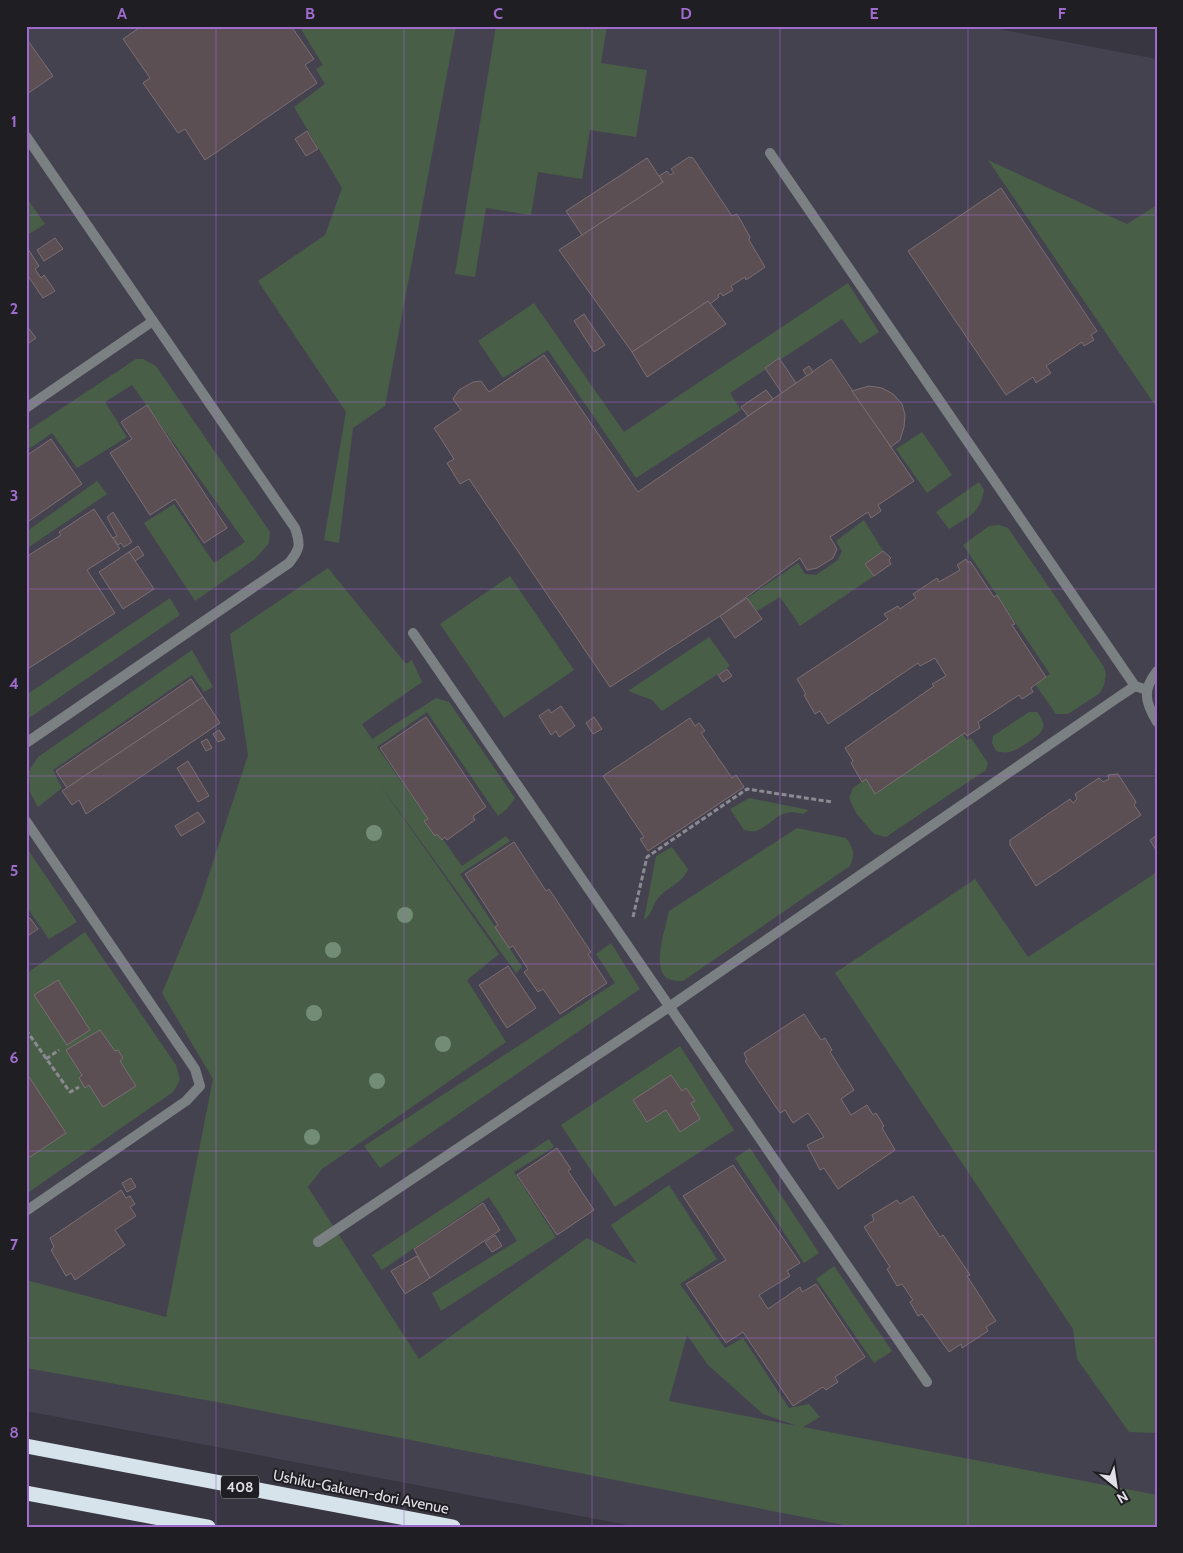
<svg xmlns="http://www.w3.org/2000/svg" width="1183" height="1553" font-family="Cabin,sans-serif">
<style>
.built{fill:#454250}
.green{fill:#485e47;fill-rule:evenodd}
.building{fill:#5b4f53;stroke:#7b6e73}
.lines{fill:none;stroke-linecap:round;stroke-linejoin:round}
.path{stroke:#8b8991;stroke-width:3;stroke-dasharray:5 2.5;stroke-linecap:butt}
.lane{stroke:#7b8083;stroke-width:10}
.highway{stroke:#d7e3eb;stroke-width:15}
.tree{fill:#738c76}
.grid{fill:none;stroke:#9f6bcd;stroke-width:1;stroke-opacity:0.55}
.labels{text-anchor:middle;stroke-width:4;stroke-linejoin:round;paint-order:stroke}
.shield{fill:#1f1e23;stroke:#a8a6ac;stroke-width:1}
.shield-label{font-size:14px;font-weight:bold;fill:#e2e0e6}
.street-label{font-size:15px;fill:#e2e0e6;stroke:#1f1e23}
.neatline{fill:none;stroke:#9f6bcd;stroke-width:2}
.grid-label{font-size:16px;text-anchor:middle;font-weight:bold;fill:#9f6bcd}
</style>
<rect width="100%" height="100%" fill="#383640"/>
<path class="built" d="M26,26H982L1157,59V1527H638L26,1411Z"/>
<g class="green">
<path d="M299,26H456L385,406L353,428L339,543L324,540L346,412L258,281L325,235L342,188L294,107L325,84L316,69L323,65Z"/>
<path d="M496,26H607L601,63L647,70L636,137L590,130L582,179L538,172L531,215L486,208L475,277L455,274Z"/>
<path d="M988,160L1127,224L1157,205V408Z"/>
<path d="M26,197L45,224L26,236Z"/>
<path d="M848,283L879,332L860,344L842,319L730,393L741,410L636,478L548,350L503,378L478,341L534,303L624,432Z"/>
<path d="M136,359H143L156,366L270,532L269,543L255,559L195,601L144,523L174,504L214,563L245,542L132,385L105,402L127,437L77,468L52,433L26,451V432Z"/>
<path d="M922,432L952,475L927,493L896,449Z"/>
<path d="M97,481L107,494L26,549V532Z"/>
<path d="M979,482L984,490C980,514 968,517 949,529L936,512Z"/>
<path d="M864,520L883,551L865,564L874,576L800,626L780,597L757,611L747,598L798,563L805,574L816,575L838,560L842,551L836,541Z"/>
<path d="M999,525L1008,528L1104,667L1106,674L1104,685L1100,693L1068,714H1056L1035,684L1050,674L963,545L989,526Z"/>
<path d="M328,568L406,664L412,660L422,682L362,724L372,739L436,698L449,702L515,798L507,809L498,816L427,712L377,747L462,866L506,836L510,841L460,874L522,967L516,973L378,782L499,954L467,980L506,1042L322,1169L308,1187L419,1359L587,1238L637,1264L611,1225L669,1185L717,1259L680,1284L725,1348L743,1338L789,1408L809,1404L820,1417L803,1427L1157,1495V1527H854L222,1403L26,1368V1280L166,1317L213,1079L162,993L200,902L248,755L230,634ZM687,1335L708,1365L763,1414L797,1426L669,1401Z"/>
<path d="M510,576L574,670L504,718L440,624Z"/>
<path d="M170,598L180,615L26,720V695Z"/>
<path d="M709,637L730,666L662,711L652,700L628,691Z"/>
<path d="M192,650L213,687L204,692L192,675L53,770L62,788L38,807L30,792L29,771L38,757Z"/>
<path d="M1029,712H1037C1050,728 1041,734 1027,743C1016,750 1009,755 996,751L992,743L993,736Z"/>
<path d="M963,734L967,740L971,738L988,763L986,770L886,837L874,834L856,813L849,798L853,788L866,779Z"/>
<path d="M749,798L809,810L803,814C778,807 775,824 756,831C753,832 748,831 744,830L730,809Z"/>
<path d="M797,828L846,838C854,848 855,854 850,866L683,981C679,981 674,981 671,980C649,973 666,928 669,911Z"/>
<path d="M26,847L77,922L49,939L28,909L26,910Z"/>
<path d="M672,847L688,869C682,884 669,886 659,897C651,906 654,912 644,920L656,856Z"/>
<path d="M1157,872V1433L1129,1432L1077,1359L1073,1329L835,973L975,879L1028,957Z"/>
<path d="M85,932L176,1065L180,1080L173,1092L26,1194V974Z"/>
<path d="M611,943L640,989L380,1168L364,1146L615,983L596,954Z"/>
<path d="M680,1046L734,1130L615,1207L561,1125ZM671,1075L682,1091L686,1088L695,1101L691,1103L700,1119L680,1132L666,1110L647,1122L633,1100Z"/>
<path d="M549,1139L554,1147L514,1172L556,1237L441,1311L432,1293L517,1241L489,1197L382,1270L372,1255Z"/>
<path d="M750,1148L819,1253L804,1263L735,1158Z"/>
<path d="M834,1266L892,1351L874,1363L816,1279Z"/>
</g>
<g class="building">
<path d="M142,26H291L314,59L305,65L317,83L205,160L185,129L178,133L143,83L150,78L123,39Z"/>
<path d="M26,38L53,76L27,94L26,93Z"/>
<path d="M307,131L318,149L306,156L295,139Z"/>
<path d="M689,157L693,158L732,216L737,214L750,237L749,240L765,267L746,280L745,277L731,286L733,290L723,296L721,293L718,295L719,297L710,304L708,301L632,352L559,250L663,182L659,176L667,171L670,175L674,173L671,169Z"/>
<path d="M647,158L663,182L582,235L566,211Z"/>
<path d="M1001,188L1097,331L1091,335L1094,340L1084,346L1082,342L1046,366L1051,373L1036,383L1033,377L1006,395L908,251Z"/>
<path d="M55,238L63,249L44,261L37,250Z"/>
<path d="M26,246L39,266L35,269L41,278L44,275L55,291L43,298L26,273Z"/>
<path d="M708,301L726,324L647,377L632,352Z"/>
<path d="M584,314L605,345L594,352L574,321Z"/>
<path d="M26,325L36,338L26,345Z"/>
<path d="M544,355L638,492L831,359L914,481L878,505L881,511L871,518L868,512L830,537L837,549L833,558L817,568L807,570L800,558L720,616L610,687L469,479L460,484L447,463L454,459L434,428L461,410L453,399L459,390L473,382L481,381L489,392Z"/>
<path d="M779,358L796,383L782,393L765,368Z"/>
<path d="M809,366L813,372L807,376L803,370Z"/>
<path d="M869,386L882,388L893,394L902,404L905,415L904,427L900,440L891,447L852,391Z"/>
<path d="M766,390L773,399L748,416L741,407Z"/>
<path d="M147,405L227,528L204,543L175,499L150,515L110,453L132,439L121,422Z"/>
<path d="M51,439L82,484L26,523V456Z"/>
<path d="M94,509L120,549L87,570L115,613L26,670V557L61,535L59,532Z"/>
<path d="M113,512L132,542L124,547L121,543L118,545L113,538L117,536L107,517Z"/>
<path d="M138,546L144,555L135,561L129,552Z"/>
<path d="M883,551L891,558L889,560L891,564L874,576L865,564Z"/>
<path d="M129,552L154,589L123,609L99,572Z"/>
<path d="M966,559L968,563L970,561L994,597L997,595L1015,624L1012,625L1046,677L1031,688L1033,692L1022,699L1019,695L978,722L980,728L967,736L965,733L963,734L875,794L866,779L862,782L851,763L853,761L845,748L934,686L932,684L946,676L935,658L920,666L918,663L828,724L820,711L815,714L804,695L806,694L797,679L888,619L884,614L898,606L900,609L916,598L913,594L937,578L939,582L960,570L957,565Z"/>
<path d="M747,598L762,619L735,638L720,616Z"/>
<path d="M727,669L732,676L723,682L718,675Z"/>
<path d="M191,679L203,697L67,788L56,771Z"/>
<path d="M203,697L220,723L86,814L79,800L72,805L62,791Z"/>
<path d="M561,706L575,726L559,737L556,731L551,735L539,716L549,709L551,713Z"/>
<path d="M426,717L486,807L473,816L475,820L447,840L445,837L442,840L437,834L435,836L424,821L428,819L380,748Z"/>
<path d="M594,717L602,729L593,734L586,723Z"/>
<path d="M690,718L695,726L699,723L705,731L701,733L732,778L736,775L744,787L648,851L640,839L644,837L603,776Z"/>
<path d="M219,730L225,739L218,742L213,734Z"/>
<path d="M207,739L212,748L206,751L201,742Z"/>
<path d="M188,761L209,796L198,802L177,768Z"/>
<path d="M1118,774L1136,802L1134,805L1141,815L1036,886L1010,845V840L1070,799L1073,803L1077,799L1075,794L1099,778L1103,782L1109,779L1108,775Z"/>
<path d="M198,812L205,822L181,836L175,826Z"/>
<path d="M1157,835V849L1156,850L1150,840Z"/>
<path d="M514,842L546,891L549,889L591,952L588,954L607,983L560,1014L543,989L538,992L524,972L528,969L513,946L509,948L495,927L498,925L465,874Z"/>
<path d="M30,918L38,929L26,937V920Z"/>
<path d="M508,966L536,1008L507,1028L479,985Z"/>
<path d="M58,980L90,1030L67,1045L34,995Z"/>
<path d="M804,1014L821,1040L825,1038L832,1050L830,1052L854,1090L841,1099L851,1115L867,1105L873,1115L876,1113L884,1126L882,1128L895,1150L838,1189L824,1168L820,1170L807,1145L824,1137L808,1113L793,1123L785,1110L780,1113L745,1061L747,1060L744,1053Z"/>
<path d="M100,1030L115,1051L118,1050L123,1058L120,1061L136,1086L103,1107L89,1085L85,1088L79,1078L82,1075L66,1050Z"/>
<path d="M671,1075L682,1091L686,1088L695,1101L691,1103L700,1119L680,1132L666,1110L647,1122L633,1100Z"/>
<path d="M29,1077L66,1133L30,1157L26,1152V1079Z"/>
<path d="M557,1148L571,1169L568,1171L594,1210L557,1235L517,1175Z"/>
<path d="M733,1165L800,1263L787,1271L790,1276L759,1295L768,1309L800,1287L802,1292L816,1284L865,1357L835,1377L838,1382L826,1390L823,1387L793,1406L743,1332L726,1343L686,1284L726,1260L683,1196Z"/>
<path d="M131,1178L136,1187L127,1192L122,1183Z"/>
<path d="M121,1190L126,1198L130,1196L135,1204L130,1207L136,1216L115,1230L125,1245L75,1280L71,1273L66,1276L51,1250L54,1247L50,1238Z"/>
<path d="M913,1196L940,1237L943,1235L970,1275L967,1276L996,1321L986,1327L988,1331L962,1348L961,1344L949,1352L922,1314L918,1316L910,1302L913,1300L902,1284L897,1286L887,1269L890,1267L864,1227L874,1220L872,1215L897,1200L900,1204Z"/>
<path d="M483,1203L500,1230L430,1278L414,1249Z"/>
<path d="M495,1235L502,1246L492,1252L485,1242Z"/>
<path d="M417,1256L430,1278L405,1294L391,1271Z"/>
</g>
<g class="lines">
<g class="path">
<path d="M633,917L647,857L747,789L832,802"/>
<path d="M26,1030L70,1092L79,1087"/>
<path d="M46,1059L59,1050"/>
</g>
<g class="lane">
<path d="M26,136L295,528C301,545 300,549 289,563L26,743"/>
<path d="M770,153L1135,686"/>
<path d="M26,408L153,321"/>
<path d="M413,633L927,1382"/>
<path d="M1157,671C1142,690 1145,702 1157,722"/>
<path d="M26,821L195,1069L200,1086L186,1101L26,1211"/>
<path d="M318,1242L669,1007L1117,698L1135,686L1147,690"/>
</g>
<g class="highway">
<path d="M26,1446L453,1527"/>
<path d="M26,1493L208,1527"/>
</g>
</g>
<g class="tree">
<circle cx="374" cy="833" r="8"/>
<circle cx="405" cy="915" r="8"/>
<circle cx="333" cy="950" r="8"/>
<circle cx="314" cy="1013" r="8"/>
<circle cx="443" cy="1044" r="8"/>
<circle cx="377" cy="1081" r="8"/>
<circle cx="312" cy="1137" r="8"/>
</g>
<path class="grid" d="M216,26V1527M404,26V1527M592,26V1527M780,26V1527M968,26V1527M26,215H1157M26,402H1157M26,589H1157M26,776H1157M26,964H1157M26,1151H1157M26,1338H1157"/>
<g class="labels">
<rect class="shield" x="221" y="1475.5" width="38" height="23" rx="4"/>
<g class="shield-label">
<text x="240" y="1492">408</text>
</g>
<g class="street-label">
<text transform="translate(361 1492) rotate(11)" y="5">Ushiku-Gakuen-dori Avenue</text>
</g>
</g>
<rect width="1183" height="1553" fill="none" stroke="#1f1e23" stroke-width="55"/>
<g transform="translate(1116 1486) rotate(150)" stroke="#1f1e23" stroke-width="4" paint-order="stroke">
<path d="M0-4L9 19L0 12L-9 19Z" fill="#e2e0e6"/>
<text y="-8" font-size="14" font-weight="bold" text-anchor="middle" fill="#e2e0e6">N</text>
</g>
<rect x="28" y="28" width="1128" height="1498" class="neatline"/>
<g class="grid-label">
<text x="122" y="19">A</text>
<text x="310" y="19">B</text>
<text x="498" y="19">C</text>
<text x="686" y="19">D</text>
<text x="874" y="19">E</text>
<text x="1062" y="19">F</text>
<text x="14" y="127">1</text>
<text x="14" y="314">2</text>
<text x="14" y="501">3</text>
<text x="14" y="689">4</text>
<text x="14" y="876">5</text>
<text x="14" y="1063">6</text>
<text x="14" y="1250">7</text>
<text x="14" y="1438">8</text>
</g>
</svg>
